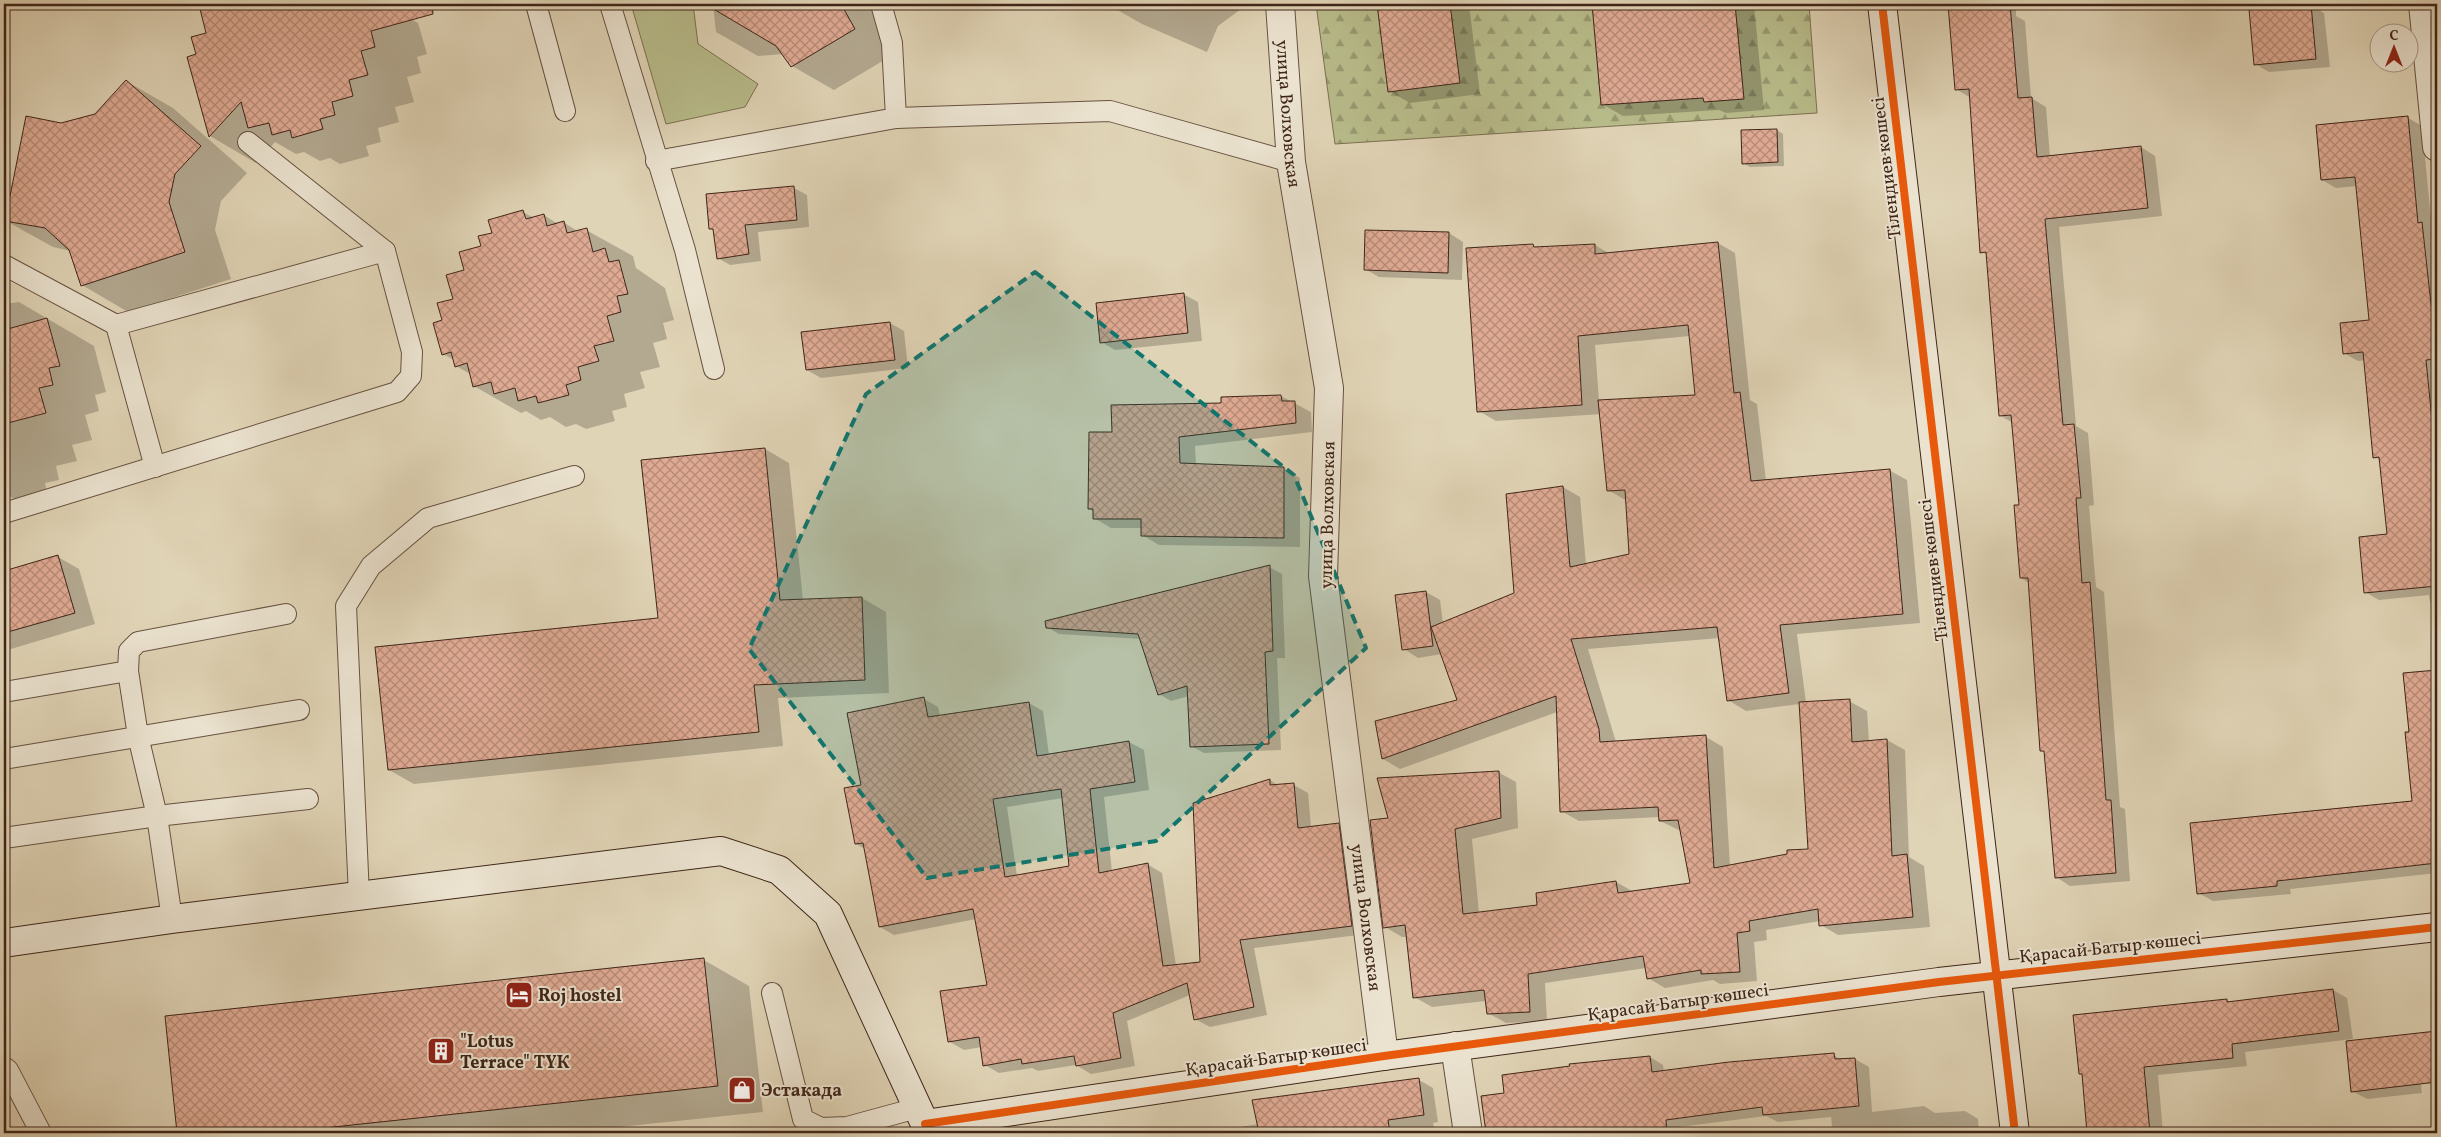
<svg xmlns="http://www.w3.org/2000/svg" width="2441" height="1137" font-family="Vollkorn,serif">
<style>
.green{fill:#b8bb8a;stroke:#7c7051}
.forest{fill:url(#forest-firs);stroke:#7c7051}
.shadow{fill:#0003;fill-rule:evenodd}
.building{fill:url(#building-cross-hatch);stroke:#3f2518;fill-rule:evenodd}
.lines{fill:none;stroke-linecap:round;stroke-linejoin:round}
.lane-casing{stroke:#675140;stroke-width:22}
.street-casing{stroke:#675140;stroke-width:30}
.secondary-casing{stroke:#3f2518;stroke-width:30}
.lane{stroke:#ebe3d0;stroke-width:20}
.street{stroke:#ebe3d0;stroke-width:28}
.secondary{stroke:#ebe3d0;stroke-width:28}
.cycleway-casing{stroke:#ebe3d0;stroke-width:11}
.cycleway{stroke:#e8590c;stroke-width:8}
.marked{fill:#0f766e;fill-opacity:0.2;stroke:#0f766e;stroke-width:4;stroke-dasharray:10 6;stroke-linejoin:round}
.labels{text-anchor:middle;stroke-width:4;stroke-linejoin:round;paint-order:stroke}
.street-label{font-size:18px;fill:#3f2518;stroke:#ebe3d0}
.poi-label{font-size:18px;font-weight:bold;fill:#3f2518;stroke:#ebe3d0;text-anchor:start}
</style>
<defs>
<pattern id="forest-firs" width="22" height="20" patternUnits="userSpaceOnUse" patternTransform="scale(1.25)"><rect width="22" height="20" fill="#b8bb8a"/><path d="M5 1l3.5 6h-7zM16 11l3.5 6h-7z" fill="#979870"/></pattern>
<pattern id="building-cross-hatch" width="8" height="8" patternUnits="userSpaceOnUse" patternTransform="scale(1.25)"><rect width="8" height="8" fill="#dfaa93"/><path d="M0 0l8 8M0 8l8-8" fill="none" stroke="#b68a77"/></pattern>
</defs>
<rect width="100%" height="100%" fill="#e0d4b6"/>
<filter id="stains"><feTurbulence type="fractalNoise" baseFrequency=".004" numOctaves="4"/><feColorMatrix values="0 0 0 0 .2 0 0 0 0 .09 0 0 0 0 .02 0 0 0 .5 -.17"/></filter>
<radialGradient id="worn" r=".72"><stop offset=".6" stop-color="#630" stop-opacity="0"/><stop offset="1" stop-color="#630" stop-opacity=".3"/></radialGradient>
<path class="green" d="M631,4H693L698,44L758,84L745,107L666,124Z"/>
<path class="forest" d="M1316,4H1809L1817,113L1335,144Z"/>
<g class="shadow">
<path d="M219,4H393L405,11L407,17L418,23L427,54L417,57L421,73L407,77L414,102L395,107L399,122L378,128L381,142L366,146L369,156L340,164L330,158L320,161L304,152L296,154L275,142L256,163L210,136L189,58L198,55Z"/>
<path d="M713,4H877L896,53L834,90L792,66L783,54L758,56L716,32Z"/>
<path d="M1107,4H1248L1218,26L1207,52L1142,24Z"/>
<path d="M1378,4H1469L1480,94L1410,103L1389,91Z"/>
<path d="M1593,4H1754L1764,110L1726,113L1719,110L1623,116L1602,104Z"/>
<path d="M1941,4H2016V16L2025,21L2031,98L2046,107L2050,157L2141,147L2155,156L2162,216L2059,227L2076,426L2088,433L2094,505L2089,506L2096,587L2104,592L2120,807L2125,809L2130,881L2070,886L2056,877L2045,753L2041,750L2029,583L2021,578L2020,506L2013,423L2001,416L1987,255L1982,252L1971,98L1956,89L1950,12L1942,7Z"/>
<path d="M2310,5L2324,13L2330,67L2269,72L2255,64Z"/>
<path d="M126,81L173,108L247,173L221,201L215,230L231,279L128,312L82,285L71,251L53,247L6,221Z"/>
<path d="M2408,118L2422,126L2432,230L2436,232L2437,244V606L2430,602L2429,595L2379,600L2365,592L2388,536L2381,461L2375,457L2365,360L2358,361L2344,353L2371,321L2357,186L2336,188L2322,180Z"/>
<path d="M1777,130L1783,134L1784,166L1750,167L1743,163Z"/>
<path d="M794,188L807,195L809,227L758,232L761,261L730,265L718,258L714,231L710,228L707,195Z"/>
<path d="M523,212L534,218L544,215L558,224L563,222L579,232L586,230L633,256L636,268L665,288L674,320L663,323L667,339L653,343L660,367L640,372L645,388L624,394L627,407L612,411L615,421L586,429L576,424L566,427L550,417L541,420L526,411L521,413L474,386L472,375L456,366L454,360L443,354L444,321L465,271L493,234Z"/>
<path d="M1449,233L1463,242L1462,280L1379,277L1365,269Z"/>
<path d="M1718,243L1735,253L1750,400L1757,404L1766,481L1889,470L1907,480L1920,623L1797,634L1806,703L1849,701L1867,711L1869,742L1887,740L1905,750L1909,857L1924,866L1930,927L1838,935L1821,925L1820,921L1766,930L1767,940L1754,942L1757,981L1720,984L1713,980L1665,988L1648,978L1646,968L1545,983L1547,1021L1506,1023L1488,1013L1486,1001L1432,1007L1414,997L1408,937H1402L1385,927L1389,819L1498,772L1516,782L1518,828L1472,839L1479,913L1539,906L1616,882L1634,892L1691,884L1681,831L1660,821V817L1579,821L1561,811L1557,712L1400,769L1383,759L1459,701L1442,654L1418,658L1404,649L1426,592L1440,600L1443,624L1515,594L1563,487L1580,497L1586,565L1631,555L1627,501L1608,490L1601,414L1496,421L1479,411L1533,245L1537,248L1595,245L1610,254ZM1690,336L1696,396L1599,401L1595,345ZM1720,638L1728,700L1746,711L1800,704L1809,851L1730,866L1723,747L1706,737L1616,742L1588,649Z"/>
<path d="M1183,294L1198,302L1202,341L1115,350L1101,342Z"/>
<path d="M19,302L94,346L106,392L95,395L99,411L85,415L92,440L72,445L77,461L56,466L59,480L45,483L47,494L18,501L9,496L4,497V304Z"/>
<path d="M890,323L904,331L908,368L821,378L807,370Z"/>
<path d="M1281,396L1311,412L1312,432L1195,446L1196,464L1283,468L1300,478V547L1159,545L1142,535V528H1111L1094,518L1095,512L1089,509L1114,433L1222,404Z"/>
<path d="M765,449L789,463L803,600L862,598L886,612L889,693L778,698L783,746L414,784L389,770L659,619Z"/>
<path d="M58,557L79,569L95,624L4,651V572Z"/>
<path d="M1269,567L1282,574L1285,658H1277L1281,750L1204,753L1191,746L1189,696L1171,701L1159,694L1142,639L1059,634L1047,627Z"/>
<path d="M2437,671V873L2290,889L2291,894L2213,901L2198,893L2192,824L2413,801L2405,675Z"/>
<path d="M924,699L938,707L940,716L1029,703L1043,711L1049,755L1129,742L1144,750L1149,790L1104,797L1112,872L1147,864L1162,873L1176,966L1202,963L1270,780L1279,786L1294,785L1308,793L1311,827L1338,825L1353,833L1366,934L1254,948L1267,1015L1210,1027L1195,1019L1190,995L1127,1021L1135,1066L1091,1074L1076,1065L1038,1071L1032,1068L999,1073L985,1065L982,1047L964,1050L950,1042L988,986L976,919L894,935L880,927L865,849L856,844L863,786ZM1063,798L1071,867L1017,876L1007,807Z"/>
<path d="M704,960L749,986L763,1112L562,1133H179L166,1017Z"/>
<path d="M2437,984V1029L2431,985Z"/>
<path d="M2333,990L2347,998L2353,1039L2245,1052L2247,1066L2158,1075L2163,1133H2088L2084,1076L2080,1073L2227,1000L2230,1002Z"/>
<path d="M2416,1044L2422,1093L2367,1099L2352,1091Z"/>
<path d="M1833,1055L1842,1060L1855,1059L1869,1067L1872,1112L1924,1106L1935,1113L1965,1111L1978,1119L1979,1133H1833L1831,1117L1778,1122L1766,1116L1679,1127L1680,1133H1488L1483,1097L1505,1094L1650,1057L1663,1065L1664,1072Z"/>
<path d="M1419,1080L1433,1088L1438,1122L1433,1123L1436,1133H1205L1258,1124Z"/>
</g>
<g class="building">
<path d="M221,4H432L433,14L371,31L375,47L361,51L368,75L349,80L353,96L332,102L335,115L320,119L323,129L292,138L290,130L272,135L269,123L248,128L241,102L209,137L187,57L196,54L191,37L206,33L200,9Z"/>
<path d="M705,4H841L855,29L791,67L776,46Z"/>
<path d="M1377,4H1450L1460,83L1388,92Z"/>
<path d="M1592,4H1735L1744,99L1704,102L1703,98L1601,105Z"/>
<path d="M1948,4H2010L2018,98L2032,97L2037,157L2141,146L2148,208L2045,219L2063,425L2074,424L2081,498H2076L2082,583L2090,582L2106,800H2111L2116,873L2055,878L2044,751H2040L2028,578H2020L2014,505H2019L2011,415L1999,416L1986,252L1980,253L1969,89L1955,90Z"/>
<path d="M2311,4L2316,59L2254,65L2249,9Z"/>
<path d="M126,80L201,146L175,174L169,202L185,252L81,286L69,250L45,228L5,221L26,116L61,123L95,114Z"/>
<path d="M2408,116L2418,223L2422,222L2437,359L2426,360L2437,471V586L2364,593L2359,537L2387,534L2379,457L2373,458L2363,352L2343,354L2340,323L2369,320L2355,177L2321,180L2316,125Z"/>
<path d="M1777,129L1778,162L1742,164L1741,130Z"/>
<path d="M794,186L797,220L745,225L749,254L717,259L713,229H709L706,194Z"/>
<path d="M523,210L526,219L544,214L547,226L564,221L567,233L587,228L593,252L605,248L609,262L619,260L628,294L617,296L621,312L607,316L614,341L594,346L599,361L578,367L581,380L566,385L569,395L538,403L536,396L518,401L515,388L494,394L491,382L473,387L467,363L455,367L451,352L442,355L433,323L442,320L437,303L453,299L446,275L464,270L459,252L481,246L478,236L492,233L488,220Z"/>
<path d="M1365,230L1449,232L1448,273L1364,270Z"/>
<path d="M1718,242L1734,393L1740,392L1751,481L1890,469L1903,614L1780,625L1789,693L1727,701L1717,627L1571,639L1599,729L1600,742L1706,735L1714,868L1787,854V850L1808,849L1799,702L1850,699L1852,742L1887,739L1892,856L1907,854L1913,917L1819,926L1818,909L1749,921L1750,931L1737,933L1740,972L1701,974V970L1647,979L1643,956L1528,974L1530,1012L1487,1014L1484,990L1413,998L1405,925L1383,928L1370,820L1388,818L1377,778L1499,771L1501,818L1455,829L1463,914L1537,905L1536,893L1616,881L1618,893L1690,883L1678,820L1659,821L1658,807L1560,812L1556,696L1382,759L1375,721L1457,700L1431,627L1514,593L1506,494L1563,486L1570,567L1629,554L1625,490L1607,491L1598,400L1695,395L1688,325L1578,336L1582,405L1477,412L1466,248L1533,244L1534,247L1595,244V254Z"/>
<path d="M1184,293L1188,333L1100,343L1096,303Z"/>
<path d="M47,318L60,366L49,368L53,385L39,388L46,413L4,424V330Z"/>
<path d="M890,322L895,360L806,370L801,332Z"/>
<path d="M1281,395L1282,401H1295L1296,423L1179,437L1180,463L1284,467V538L1141,536V519H1093V509H1088L1089,432H1112L1111,405L1221,403V397Z"/>
<path d="M765,448L780,600L862,597L865,680L754,685L759,732L388,770L375,647L658,618L641,460Z"/>
<path d="M58,555L75,613L4,633V571Z"/>
<path d="M1270,565L1273,651L1265,652L1269,744L1190,747L1187,686L1158,695L1138,634L1046,628L1045,621Z"/>
<path d="M1426,591L1433,646L1402,650L1395,595Z"/>
<path d="M2437,670V863L2277,881V886L2197,894L2190,823L2412,801L2405,732H2409L2403,673Z"/>
<path d="M924,697L928,717L1029,702L1037,756L1129,741L1135,782L1090,789L1099,873L1148,863L1163,966L1200,962L1193,803L1270,779V785L1294,783L1298,828L1339,823L1352,926L1240,940L1254,1007L1194,1020L1187,983L1113,1013L1121,1058L1076,1066L1074,1056L1022,1064L1021,1059L983,1066L979,1037L948,1042L940,991L987,985L973,909L879,927L863,843L855,844L844,788L861,785L847,713ZM1061,789L1069,866L1005,877L993,799Z"/>
<path d="M704,958L718,1086L277,1133H177L165,1016Z"/>
<path d="M2333,989L2339,1031L2232,1044L2233,1058L2144,1067L2150,1133H2087L2082,1074H2079L2073,1015L2227,999V1002Z"/>
<path d="M2437,1031V1082L2351,1092L2346,1041Z"/>
<path d="M1834,1053L1835,1059L1855,1058L1859,1106L1763,1115L1762,1107L1666,1120L1667,1133H1486L1481,1096L1504,1093L1502,1075L1570,1066L1569,1064L1650,1056L1652,1072L1729,1062Z"/>
<path d="M1419,1078L1424,1115L1388,1120L1390,1133H1259L1252,1100Z"/>
</g>
<g class="lines">
<defs>
<g id="lane">
<path d="M536,4L565,111"/>
<path d="M610,4L685,250L714,369"/>
<path d="M896,118L1110,111L1291,162"/>
<path d="M656,161L896,118L892,43L881,4"/>
<path d="M4,265L116,325"/>
<path d="M155,467L116,325L385,251"/>
<path d="M4,513L397,392L411,376L412,352L385,251L248,142"/>
<path d="M4,692L128,671"/>
<path d="M4,759L299,710"/>
<path d="M4,838L157,816L308,799"/>
<path d="M359,896L346,606L371,566L428,518L574,476"/>
<path d="M172,919L157,816L138,736L128,671L129,651L138,642L286,614"/>
<path d="M772,993L803,1119L821,1128L847,1127L917,1108"/>
<path d="M4,1067L8,1070L41,1133"/>
</g>
<g id="street">
<path id="s1" d="M1280,4L1291,162L1329,388L1323,576L1384,1056"/>
<path d="M2423,4L2437,147"/>
<path d="M1455,1046L1468,1133"/>
</g>
<g id="secondary">
<path d="M1882,4L2015,1133"/>
<path d="M4,943L172,919L721,851L779,870L828,914L925,1124L927,1133"/>
<path d="M925,1124L1384,1056L1939,982L2437,927"/>
</g>
</defs>
<use href="#lane" class="lane-casing"/>
<use href="#street" class="street-casing"/>
<use href="#secondary" class="secondary-casing"/>
<use href="#lane" class="lane"/>
<use href="#street" class="street"/>
<use href="#secondary" class="secondary"/>
<defs>
<g id="cycleway">
<path d="M1882,4L2015,1133"/>
<path d="M925,1124L1384,1056L1939,982L2437,927"/>
</g>
</defs>
<use href="#cycleway" class="cycleway-casing"/>
<use href="#cycleway" class="cycleway"/>
</g>
<path class="marked" d="M1035,272L1294,475L1366,648L1156,841L927,878L749,649L866,394Z"/>
<defs>
<symbol id="hotel-square" viewBox="-11 -11 22 22"><rect x="-9" y="-9" width="18" height="18" rx="4" fill="#8f2418" stroke="#ebe3d0"/><path d="M-6-4.5h1.5V1H6V5H4.5V3h-9V5H-6ZM-4 0a1.8 1.8 0 1 1 3.6 0ZM.5 0V-2.5h3Q6-2.5 6 0Z" fill="#fff"/></symbol>
<symbol id="building-square" viewBox="-11 -11 22 22"><rect x="-9" y="-9" width="18" height="18" rx="4" fill="#8f2418" stroke="#ebe3d0"/><path d="M-4-6H4V6H1V3H-1V6H-4ZM-2.5-4.3h1.7v1.8h-1.7ZM.8-4.3h1.7v1.8H.8ZM-2.5-1h1.7V.8h-1.7ZM.8-1h1.7V.8H.8Z" fill="#fff"/></symbol>
<symbol id="shop-square" viewBox="-11 -11 22 22"><rect x="-9" y="-9" width="18" height="18" rx="4" fill="#8f2418" stroke="#ebe3d0"/><path d="M-5-2.5h2.3a2.7 3.5 0 0 1 5.4 0H5L5.5 6h-11ZM-1.5-2.5h3a1.5 2.3 0 0 0-3 0Z" fill="#fff"/></symbol>
</defs>
<g fill-rule="evenodd">
<use href="#hotel-square" x="503" y="979" width="32" height="32"/>
<use href="#building-square" x="425" y="1035" width="32" height="32"/>
<use href="#shop-square" x="726" y="1074" width="32" height="32"/>
</g>
<g class="labels">
<g class="street-label">
<text dy="6" stroke="none"><textPath href="#s1" startOffset="110">улица Волховская</textPath></text>
<text transform="translate(1886 168) rotate(-97)" y="6">Тілендиев көшесі</text>
<text transform="translate(1327 515) rotate(-89)" y="6">улица Волховская</text>
<text transform="translate(1933 570) rotate(-97)" y="6">Тілендиев көшесі</text>
<text dy="6" stroke="none"><textPath href="#s1" startOffset="920">улица Волховская</textPath></text>
<text transform="translate(2110 947) rotate(-6)" y="6">Қарасай Батыр көшесі</text>
<text transform="translate(1678 1002) rotate(-8)" y="6">Қарасай Батыр көшесі</text>
<text transform="translate(1276 1057) rotate(-8)" y="6">Қарасай Батыр көшесі</text>
</g>
<g class="poi-label">
<text x="538" y="1001">Roj hostel</text>
<text x="460" y="1047">"Lotus<tspan x="460" dy="21">Terrace" ТҮК</tspan></text>
<text x="761" y="1096">Эстакада</text>
</g>
</g>
<rect width="2441" height="1137" fill="none" stroke="#e0d4b6" stroke-width="20"/>
<rect x="5" y="5" width="2431" height="1127" fill="none" stroke="#3f2518" stroke-width="2.5"/>
<rect x="10" y="10" width="2421" height="1117" fill="none" stroke="#3f2518"/>
<g transform="translate(2394 48)"><circle r="24" fill="#ebe3d0" stroke="#a69786"/>
<path d="M0-4L9 19L0 12L-9 19Z" fill="#8f2418"/>
<text y="-8" font-size="14" font-weight="bold" text-anchor="middle" fill="#3f2518">С</text>
</g>
<rect width="100%" height="100%" filter="url(#stains)"/>
<rect width="100%" height="100%" fill="url(#worn)"/>
</svg>
